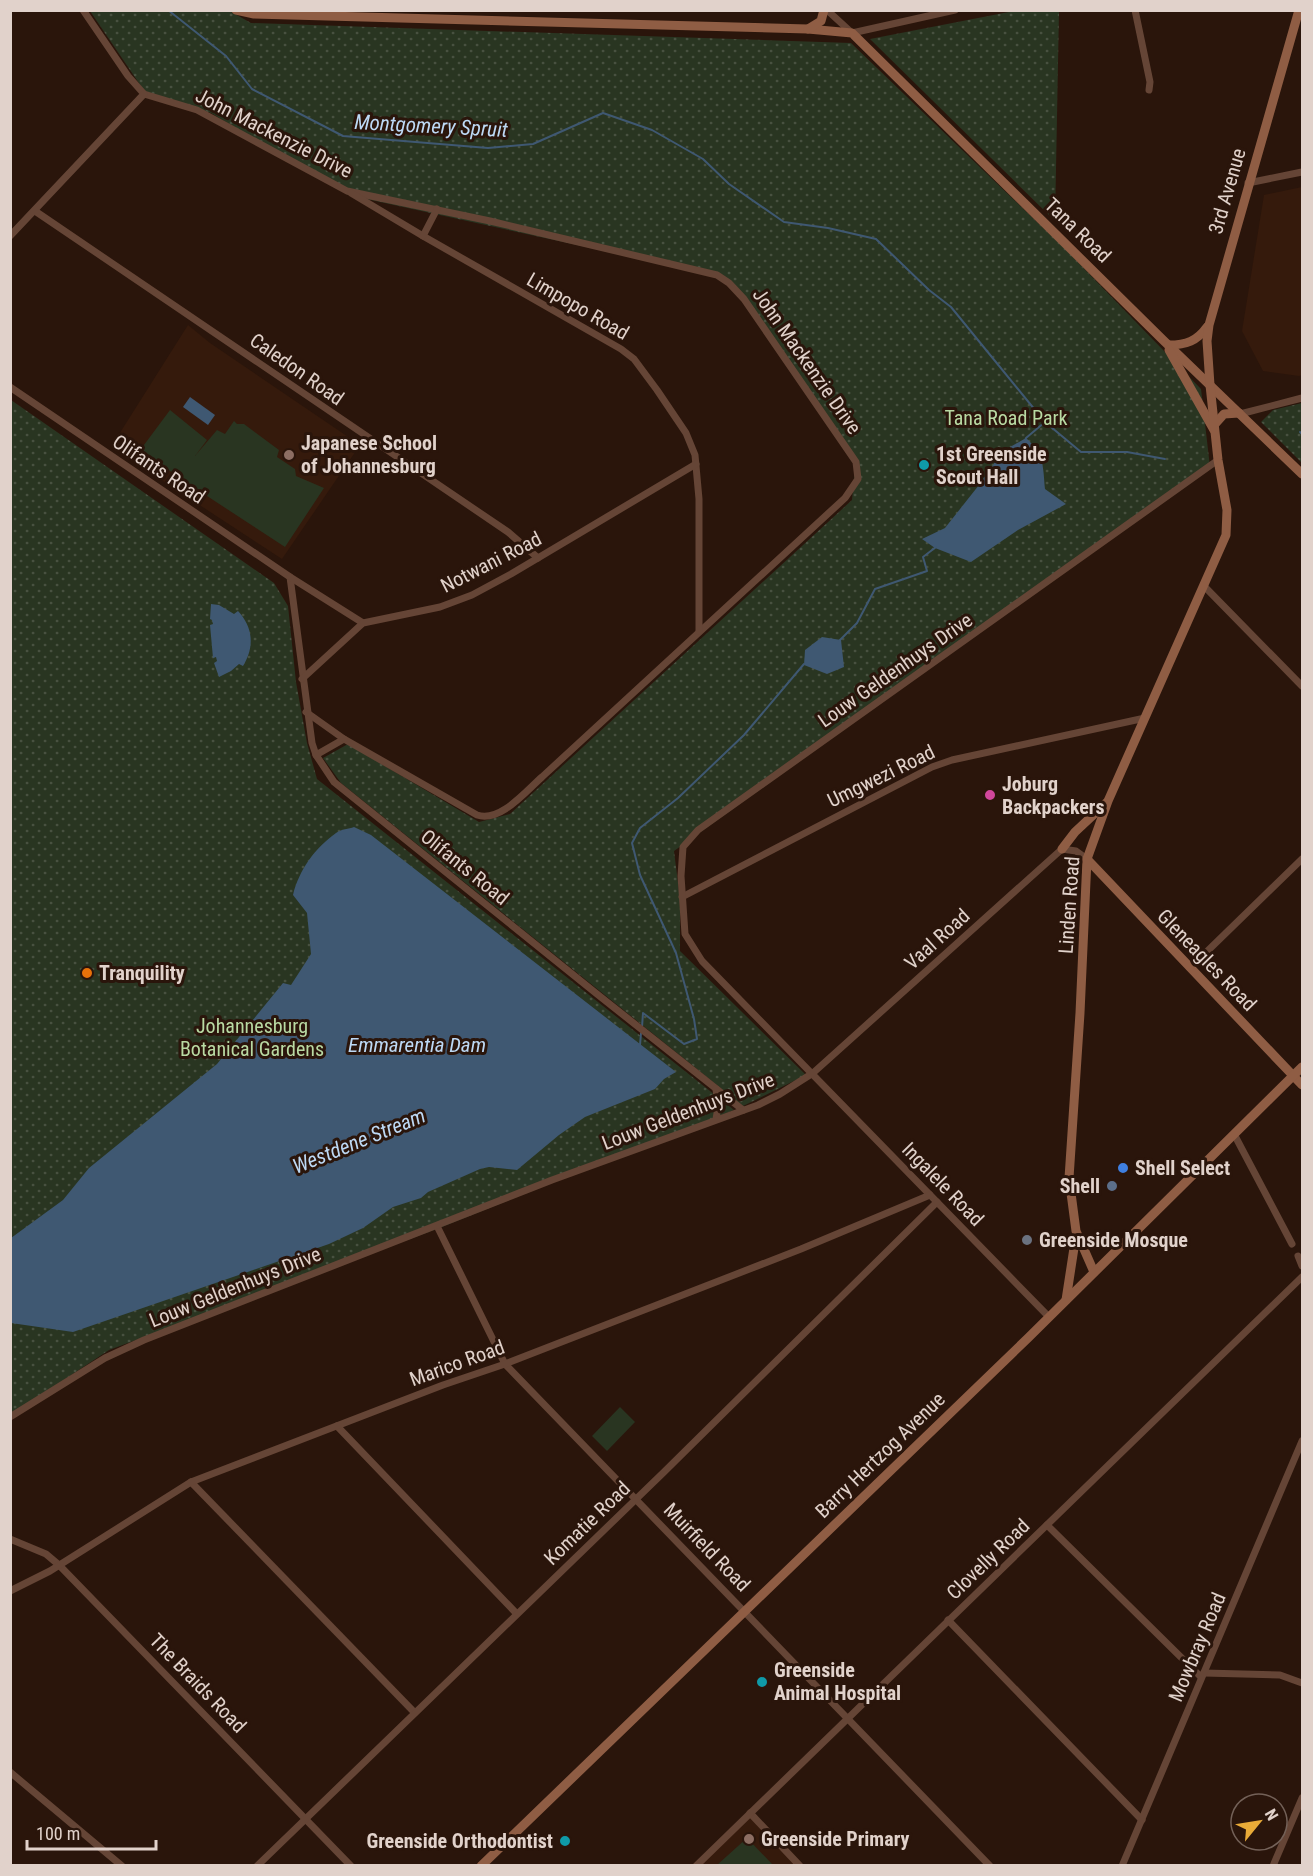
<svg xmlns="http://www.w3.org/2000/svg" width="1313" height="1876" font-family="'Roboto Condensed',sans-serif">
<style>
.built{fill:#351a0c}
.grass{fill:url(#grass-dots)}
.garden{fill:#293521}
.water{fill:#3f5872}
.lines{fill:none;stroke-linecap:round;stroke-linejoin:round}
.stream{stroke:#3f5872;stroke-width:2}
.street{stroke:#654536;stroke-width:7}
.secondary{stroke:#8f5d44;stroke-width:9}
.education-dot{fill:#8d6e63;stroke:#2a150b;stroke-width:2}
.culture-dot{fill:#0f9aa8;stroke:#2a150b;stroke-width:2}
.hotel-dot{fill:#d1479c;stroke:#2a150b;stroke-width:2}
.food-dot{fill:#e8710a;stroke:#2a150b;stroke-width:2}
.shop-dot{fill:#3f7fe0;stroke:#2a150b;stroke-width:2}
.service-dot{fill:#5c6f8a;stroke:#2a150b;stroke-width:2}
.worship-dot{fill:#6b7280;stroke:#2a150b;stroke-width:2}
.labels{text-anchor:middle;stroke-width:6;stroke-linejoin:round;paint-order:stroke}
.street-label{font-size:20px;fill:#e1d2cb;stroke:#2a150b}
.park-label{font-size:20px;fill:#b9daa3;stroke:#2a150b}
.poi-label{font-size:20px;font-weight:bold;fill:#e1d2cb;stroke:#2a150b;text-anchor:start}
.water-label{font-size:21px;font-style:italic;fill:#bdd9f5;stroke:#2a150b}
</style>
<defs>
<pattern id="grass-dots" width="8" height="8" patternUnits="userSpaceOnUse" patternTransform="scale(1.5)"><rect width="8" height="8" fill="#293521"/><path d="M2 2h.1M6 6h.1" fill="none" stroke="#485140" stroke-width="1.8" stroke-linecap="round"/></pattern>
</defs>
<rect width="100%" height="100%" fill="#2a150b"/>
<g class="built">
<path d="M1302,187V375L1299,376L1263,371L1242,331L1264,195Z"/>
<path d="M188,325L210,343L360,445L282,559L111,447Z"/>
<path d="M750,1813L800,1866H696Z"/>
</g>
<g class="grass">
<path d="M228,10L251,23L851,43L1063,247L1201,389L1210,467L674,851L680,899V951L806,1075L743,1106L341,783L323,758L348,744L479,822L510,814L852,500L855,466L741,297L715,275L348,195L211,113L145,92L90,11Z"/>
<path d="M1014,11H1059L1055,221L870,39Z"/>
<path d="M11,400L274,583L288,606L296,682L307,743L317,779L734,1110L437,1229L109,1350L11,1415Z"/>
<path d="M1302,403V463L1261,422L1273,410Z"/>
</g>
<g class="garden">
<path d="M170,410L207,440L195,456L217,430L225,434L234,421L237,424H244L279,450L277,457L295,469L296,476L324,488L285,547L178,477L141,449Z"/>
<path d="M620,1407L635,1422L607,1451L592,1436Z"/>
<path d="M747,1838L773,1865H717Z"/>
</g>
<g class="water">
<path d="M190,397L215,415L208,425L183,407Z"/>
<path d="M1026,438C1044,455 1043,465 1045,489L1066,504L1018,530L971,562L935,548L922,539L945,528L979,485L1003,451Z"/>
<path d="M211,604L219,605L234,614L238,611C253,627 255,647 243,666L239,664L231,671L219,677L214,663L217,661L216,657L213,658L210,625L213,624L212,620L210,619Z"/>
<path d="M822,637L841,640L844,667L827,674L804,665L805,650Z"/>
<path d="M354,827L371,835L676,1072L664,1079L655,1089L585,1117L559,1135L517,1170L489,1167L480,1169L428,1192L421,1198L393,1207L363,1228L329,1244L73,1332L11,1323V1238L63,1200L89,1168L217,1064L283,983L291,985L311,954L307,913L293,895C299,870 315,848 336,833C341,829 349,829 354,827Z"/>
</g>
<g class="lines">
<g class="stream">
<path d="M168,10L226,56L252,89L343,136L488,148L533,144L603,113L652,130L703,159L729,184L784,222L828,228L876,239L929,290L951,307L1044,421"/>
<path d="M1300,432L1302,434"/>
<path d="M1025,441L1026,438L1045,422L1081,452H1127L1165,459"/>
<path d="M839,641L857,623L875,589L927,571L923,557L936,547"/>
<path d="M642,1027L643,1013L684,1044L697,1039L694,1019L676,953L640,875L632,843L640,828L678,798L744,735L804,664"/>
<path d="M640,1045L641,1033"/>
</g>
<g class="street">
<path d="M83,10L128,76L144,94L197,110L347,191L490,221L717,275L729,283L744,299L856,462L858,479L845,498L542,777C526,791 500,823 477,815L344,739L316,755"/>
<path d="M827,10L852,33L955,10"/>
<path d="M1135,10L1150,82L1149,90"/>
<path d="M1248,183L1302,172"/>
<path d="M351,193L423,236L621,349L634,359L657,390L686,433L695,455L699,499V631"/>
<path d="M35,211L508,532L538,558"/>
<path d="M10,236L144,94"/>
<path d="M423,236L437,209"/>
<path d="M10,387L290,577L312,743L316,755L334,782L597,994L743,1110"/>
<path d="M1240,414L1302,398"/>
<path d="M290,577L363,623"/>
<path d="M1204,586L1302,686"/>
<path d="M302,679L363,623L440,607L472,595L511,574L696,464"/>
<path d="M306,712L344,739"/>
<path d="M682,897L932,767L952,760L1145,718"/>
<path d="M1190,968L1302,859"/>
<path d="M716,1119L718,1107L716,1089"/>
<path d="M1234,1134L1292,1244"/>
<path d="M437,1226L505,1364L990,1866"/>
<path d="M1298,1256L1302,1266"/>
<path d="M1049,1317L702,961L685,934L681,876L683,847L698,830L1218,460"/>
<path d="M10,1417L105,1358L144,1340L552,1180L758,1105L780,1094L813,1073L1062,849L1076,851L1087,859"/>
<path d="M337,1426L516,1613"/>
<path d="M191,1482L414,1712"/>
<path d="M1047,1525L1201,1677"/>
<path d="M10,1539L46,1554L59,1565L351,1866"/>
<path d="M10,1591L50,1571L191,1482L443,1385L505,1364L801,1249L930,1195"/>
<path d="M948,1620L1142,1820"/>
<path d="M1204,1673L1280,1675L1302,1683"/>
<path d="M10,1772L122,1866"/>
<path d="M750,1813L800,1866"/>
<path d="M257,1866L663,1473L937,1202"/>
<path d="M696,1866L1302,1277"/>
<path d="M1122,1866L1302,1441"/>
<path d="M1273,1866L1302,1798"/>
</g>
<g class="secondary">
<path d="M236,10L254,14L808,29L852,33L1163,340L1302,474"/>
<path d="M808,29L821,21L824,10"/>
<path d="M1169,345C1186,345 1197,341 1207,327"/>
<path d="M1169,350L1214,430"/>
<path d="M1215,424L1224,414L1239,413"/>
<path d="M1062,849L1075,832L1106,803"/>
<path d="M1087,859L1302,1085"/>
<path d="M1094,1272L1076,1231L1069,1178L1080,1013L1087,859L1108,801L1226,535L1227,510L1218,460L1210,385L1207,341L1209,325L1299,10"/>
<path d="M1066,1300L1076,1235"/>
<path d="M481,1866L1028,1338L1302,1067"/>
</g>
</g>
<g class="education-dot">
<circle cx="289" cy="455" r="6"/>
<circle cx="749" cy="1839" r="6"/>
</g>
<g class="culture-dot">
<circle cx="924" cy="465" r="6"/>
<circle cx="762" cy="1682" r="6"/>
<circle cx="565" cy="1841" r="6"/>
</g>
<circle class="hotel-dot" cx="990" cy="795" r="6"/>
<circle class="food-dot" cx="87" cy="973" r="6"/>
<circle class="shop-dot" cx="1123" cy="1168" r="6"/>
<circle class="service-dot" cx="1112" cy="1186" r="6"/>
<circle class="worship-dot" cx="1027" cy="1240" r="6"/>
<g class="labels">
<g class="street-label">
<text transform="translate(274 133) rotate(27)" y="7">John Mackenzie Drive</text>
<text transform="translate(1227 191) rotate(-74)" y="7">3rd Avenue</text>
<text transform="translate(1078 230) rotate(44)" y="7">Tana Road</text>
<text transform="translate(578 306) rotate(30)" y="7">Limpopo Road</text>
<text transform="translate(807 361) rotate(55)" y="7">John Mackenzie Drive</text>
<text transform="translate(297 369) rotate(35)" y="7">Caledon Road</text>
<text transform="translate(159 469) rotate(34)" y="7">Olifants Road</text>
<text transform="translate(491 562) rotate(-27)" y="7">Notwani Road</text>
<text transform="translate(895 670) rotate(-35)" y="7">Louw Geldenhuys Drive</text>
<text transform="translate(881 776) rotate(-26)" y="7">Umgwezi Road</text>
<text transform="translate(465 867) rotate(39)" y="7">Olifants Road</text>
<text transform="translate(1069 905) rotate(-86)" y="7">Linden Road</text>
<text transform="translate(937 939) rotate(-42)" y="7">Vaal Road</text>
<text transform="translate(1207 960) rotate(46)" y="7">Gleneagles Road</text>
<text transform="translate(688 1111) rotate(-21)" y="7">Louw Geldenhuys Drive</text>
<text transform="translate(943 1184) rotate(46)" y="7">Ingalele Road</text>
<text transform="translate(235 1287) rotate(-22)" y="7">Louw Geldenhuys Drive</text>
<text transform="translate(457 1363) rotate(-20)" y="7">Marico Road</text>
<text transform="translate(880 1455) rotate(-44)" y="7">Barry Hertzog Avenue</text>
<text transform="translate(587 1523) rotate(-44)" y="7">Komatie Road</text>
<text transform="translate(707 1547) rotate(46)" y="7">Muirfield Road</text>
<text transform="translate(988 1559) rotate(-44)" y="7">Clovelly Road</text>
<text transform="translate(1197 1647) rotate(-67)" y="7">Mowbray Road</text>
<text transform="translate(198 1683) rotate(46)" y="7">The Braids Road</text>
</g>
<g class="park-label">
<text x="1006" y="425">Tana Road Park</text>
<text x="252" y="1033">Johannesburg<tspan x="252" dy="23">Botanical Gardens</tspan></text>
</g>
<g class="poi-label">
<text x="301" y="450">Japanese School<tspan x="301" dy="23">of Johannesburg</tspan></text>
<text x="936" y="461">1st Greenside<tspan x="936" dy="23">Scout Hall</tspan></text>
<text x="1002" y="791">Joburg<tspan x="1002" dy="23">Backpackers</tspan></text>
<text x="99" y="980">Tranquility</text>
<text x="1135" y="1175">Shell Select</text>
<text x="1100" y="1193" text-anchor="end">Shell</text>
<text x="1039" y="1247">Greenside Mosque</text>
<text x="774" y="1677">Greenside<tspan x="774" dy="23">Animal Hospital</tspan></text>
<text x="761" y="1846">Greenside Primary</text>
<text x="553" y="1848" text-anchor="end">Greenside Orthodontist</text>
</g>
<g class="water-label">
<text transform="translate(431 126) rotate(3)" y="7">Montgomery Spruit</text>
<text x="417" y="1052">Emmarentia Dam</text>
<text transform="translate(359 1141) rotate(-22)" y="7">Westdene Stream</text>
</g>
</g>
<rect width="1313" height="1876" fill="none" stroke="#e1d2cb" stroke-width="24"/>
<g transform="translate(1259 1822) rotate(60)"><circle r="28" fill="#2a150b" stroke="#736158" stroke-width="1.5"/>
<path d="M0-4.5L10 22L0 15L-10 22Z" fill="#e9ab38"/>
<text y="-9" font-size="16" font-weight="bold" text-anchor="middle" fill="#e1d2cb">N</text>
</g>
<path d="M27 1840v9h129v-9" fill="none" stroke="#e1d2cb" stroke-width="3"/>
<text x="36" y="1840" font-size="18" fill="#e1d2cb" stroke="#2a150b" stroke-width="4.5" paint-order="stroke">100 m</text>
</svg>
